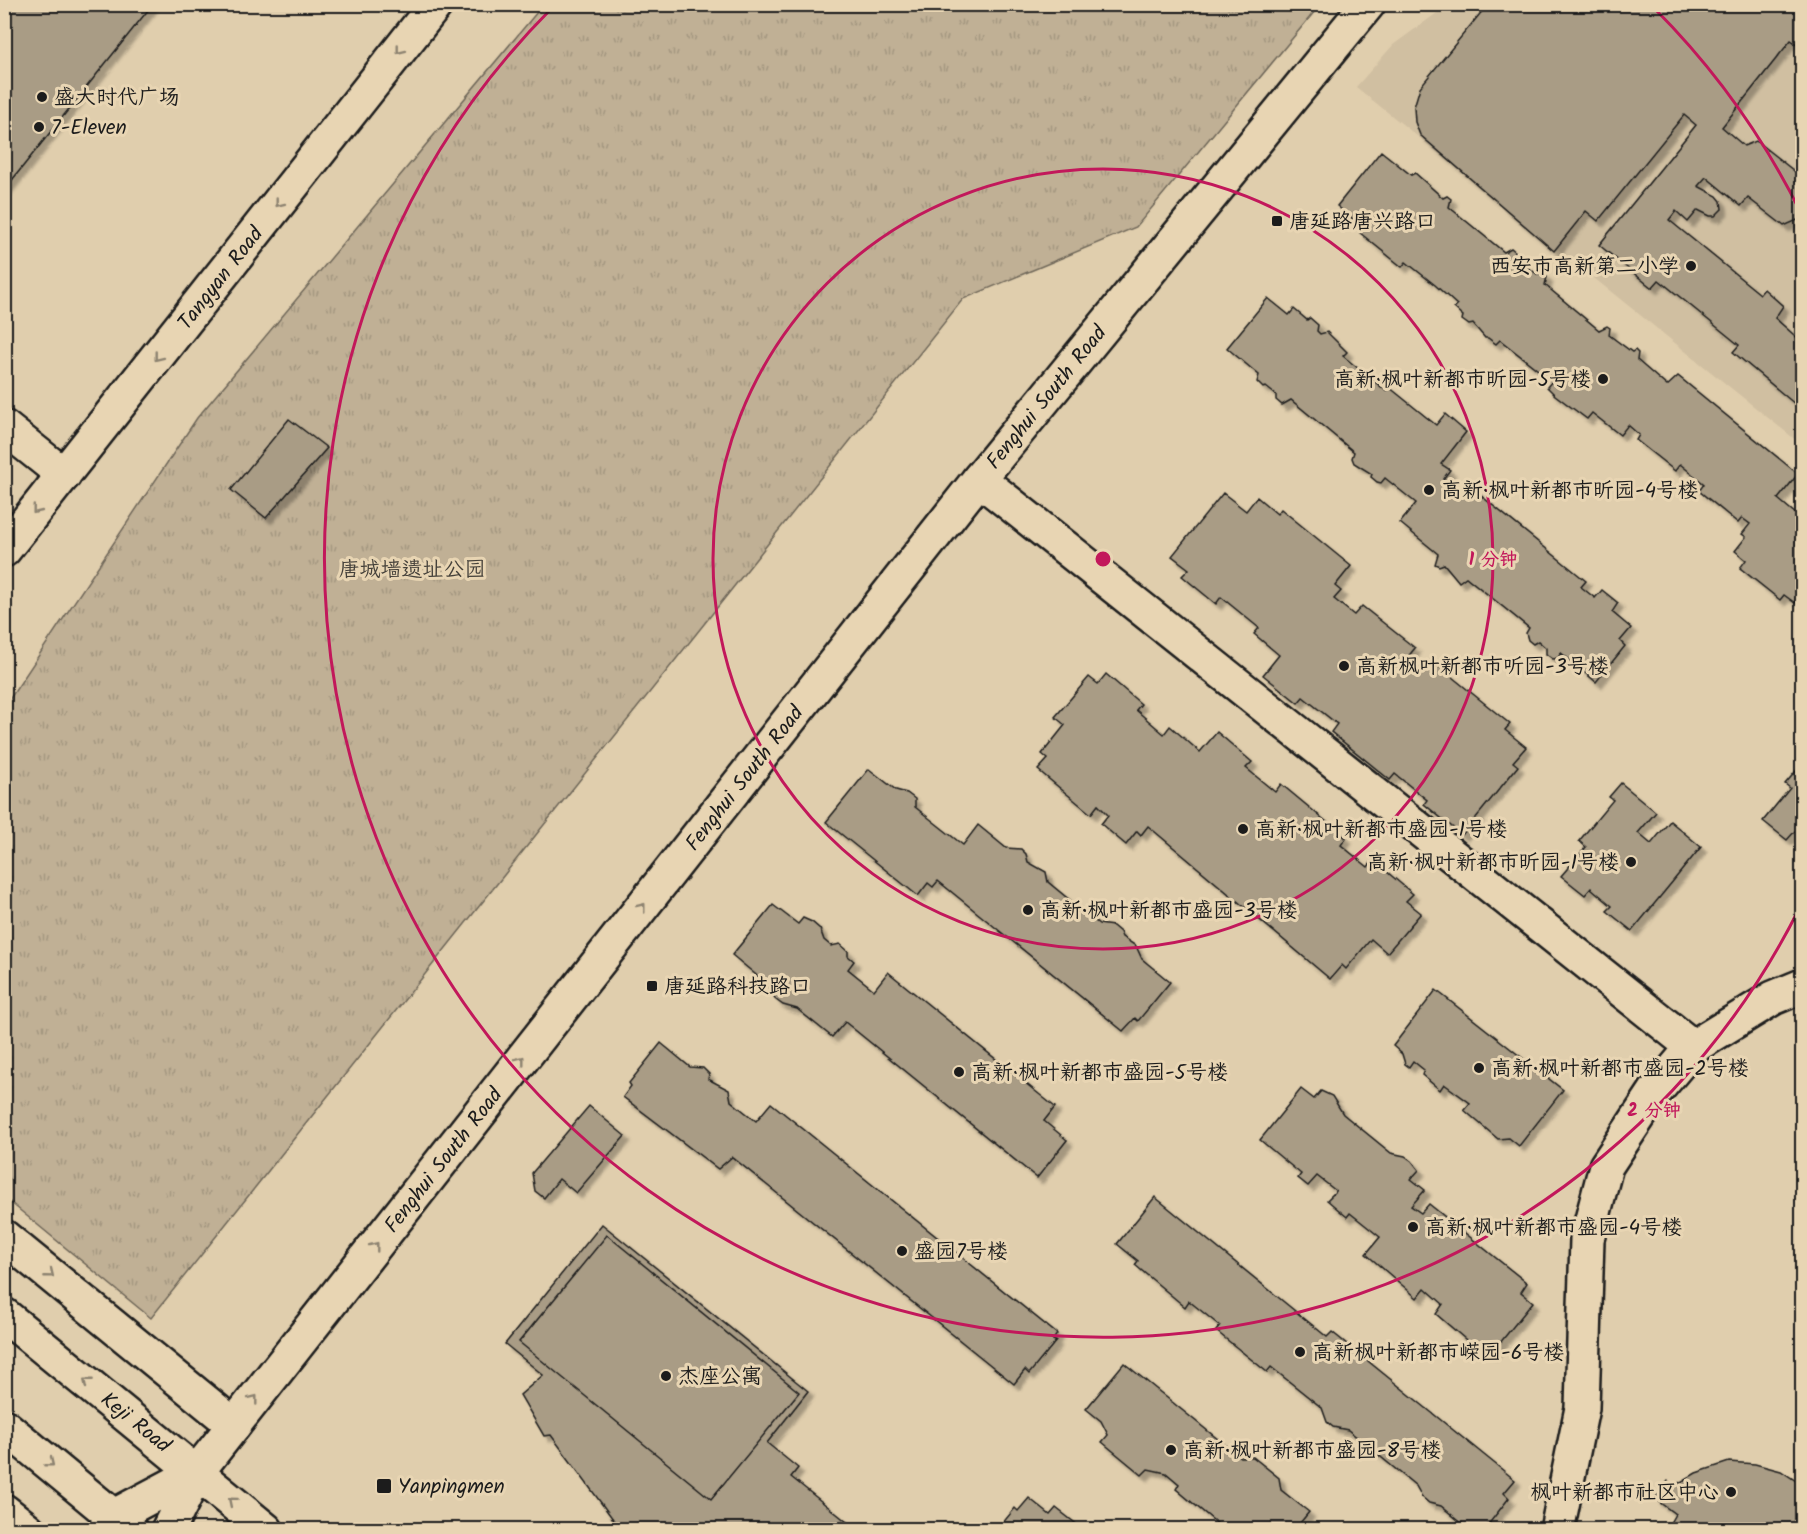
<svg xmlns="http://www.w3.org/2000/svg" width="1807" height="1534" font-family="Kalam,'LXGW WenKai TC',sans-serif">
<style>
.built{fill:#d0bfa1}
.park{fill:url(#park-tufts);stroke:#6e6658;stroke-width:1.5}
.building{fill:#a99c85;stroke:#1c1c1c;stroke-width:1.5;filter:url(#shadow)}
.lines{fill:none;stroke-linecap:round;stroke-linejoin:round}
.minor-casing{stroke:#1c1c1c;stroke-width:38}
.primary-casing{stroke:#1c1c1c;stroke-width:38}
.minor{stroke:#e8d5b3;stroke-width:33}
.primary{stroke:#e8d5b3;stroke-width:33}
.oneway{stroke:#8c826f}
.ring{fill:none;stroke:#c2185b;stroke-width:3}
.poi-dot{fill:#1c1c1c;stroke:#e8d5b3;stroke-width:2}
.labels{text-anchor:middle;stroke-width:6;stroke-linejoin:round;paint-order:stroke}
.poi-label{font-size:21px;fill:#1c1c1c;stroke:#e8d5b3;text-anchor:start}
.street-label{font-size:21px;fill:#1c1c1c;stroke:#e8d5b3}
.park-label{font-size:21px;fill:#45413a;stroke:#e8d5b3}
.centre{fill:#c2185b;stroke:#e8d5b3;stroke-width:3}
.ring-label{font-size:18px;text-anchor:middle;font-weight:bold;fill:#c2185b;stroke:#e8d5b3;stroke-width:6;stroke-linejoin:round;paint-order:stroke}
</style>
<defs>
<pattern id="park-tufts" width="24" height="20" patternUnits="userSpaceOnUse" patternTransform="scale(1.5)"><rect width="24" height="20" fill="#c0b095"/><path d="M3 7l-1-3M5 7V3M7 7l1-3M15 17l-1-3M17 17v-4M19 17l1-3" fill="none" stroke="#a49780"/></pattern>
<filter id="shadow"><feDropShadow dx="5.5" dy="5.5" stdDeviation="1.5" flood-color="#0004"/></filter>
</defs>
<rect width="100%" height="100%" fill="#e0cead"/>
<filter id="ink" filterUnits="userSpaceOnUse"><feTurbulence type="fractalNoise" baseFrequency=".0167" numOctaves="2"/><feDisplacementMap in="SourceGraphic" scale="12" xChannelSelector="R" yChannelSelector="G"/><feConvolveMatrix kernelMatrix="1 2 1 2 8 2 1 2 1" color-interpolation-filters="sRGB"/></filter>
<g filter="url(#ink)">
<path class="built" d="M1448,5H1802V445L1356,87L1393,45Z"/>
<path class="park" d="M543,5H1320L1136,227L963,299L151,1318L5,1198V706L197,418Z"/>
<g class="building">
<path d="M4,4H153L4,190Z"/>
<path d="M1488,4H1802V48L1791,40L1722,127L1744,146L1756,141L1798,174L1802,169V218L1784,226L1748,198L1741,206L1706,177L1698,186L1717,196L1721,201L1722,209L1715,216H1710L1698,210L1688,222L1676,211L1669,220L1760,294L1764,289L1783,306L1775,318L1802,342V410L1733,352L1739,345L1659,280L1652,288L1599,245L1696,125L1684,115L1598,221L1586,211L1554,251L1420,135L1415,122L1414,107L1420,87Z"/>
<path d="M1381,151L1411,175L1415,173L1443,198L1447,196L1451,199L1449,207L1504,252L1511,248L1517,253V259L1537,274L1542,273L1547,277L1545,285L1599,330L1607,326L1610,328L1609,335L1632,352L1635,350L1638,353L1637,360L1667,386L1678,376L1798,474L1778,499L1802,519V594L1795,603L1784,595L1780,600L1740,568L1746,560L1735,551L1746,537L1742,534L1750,524L1742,518L1738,523L1699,491L1704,484L1680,464L1675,471L1636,440L1639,435L1628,425L1620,435L1592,413L1587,419L1555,395L1547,387L1552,381L1500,340L1496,344L1488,338H1485L1473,324L1469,325L1462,320L1463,316L1454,308L1457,305L1435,285L1406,262L1402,267L1360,233L1364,228L1337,206Z"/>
<path d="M1268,298L1289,315L1294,309L1307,320L1310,318L1318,325L1317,331L1320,334L1327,332L1347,352L1343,356L1386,391L1389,387L1436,425L1445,414L1466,432L1441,464L1450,470L1443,479L1462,495L1469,486L1586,581L1581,587L1595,598L1602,590L1618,603L1612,612L1631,628L1620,641L1625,646L1596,682L1561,653L1558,658L1553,659L1546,654V648L1538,641L1533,644L1528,640L1526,633L1529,628L1466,577L1459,582L1444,564L1439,566L1435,564L1438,554L1400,523L1416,503L1385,478L1381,483L1377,482L1371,477L1372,474L1354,463L1352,458L1354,452L1291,400L1282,405L1276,400V395L1266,387L1263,388L1257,382L1259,375L1227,348Z"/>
<path d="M289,419L327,448L266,518L231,490Z"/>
<path d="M1223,493L1246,511L1257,497L1277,514L1281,509L1351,566L1335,586L1341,591L1334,599L1354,615L1362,606L1415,648L1407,658L1423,671L1431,660L1510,724L1505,730L1526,747L1513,762L1518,766L1462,835L1424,804L1427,800L1395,774L1390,780L1331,732L1337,724L1303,697L1298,703L1263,675L1279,655L1254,634L1259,628L1221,597L1216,604L1182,576L1189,569L1172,556Z"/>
<path d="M1106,674L1141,704L1136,710L1164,734L1170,726L1200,752L1217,732L1252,762L1246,768L1275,792L1281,784L1346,838L1341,845L1368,867L1373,860L1413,894L1406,901L1421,913L1387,953L1371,939L1346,969L1342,965L1330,979L1148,826L1141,835L1137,831L1126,845L1101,824L1108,815L1098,805L1091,814L1038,770L1048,759L1042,754L1065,725L1055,717L1089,677L1098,684Z"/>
<path d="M1802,764V838L1795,831L1787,840L1763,821L1790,788L1785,784Z"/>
<path d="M869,769L896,790L907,793L915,799V807L963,845L978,825L1006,848L1021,849L1026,854L1028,862L1046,872L1048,882L1099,924L1113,926L1120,932L1122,937L1136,946L1142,959L1170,982L1138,1021L1135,1018L1123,1031L938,881L933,887L928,883L918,896L826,822Z"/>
<path d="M1621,783L1656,812L1638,833L1651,844L1670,821L1701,847L1632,931L1607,911L1612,906L1591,888L1585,895L1561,876L1586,847L1579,841L1613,800L1609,797Z"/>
<path d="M773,905L798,924L803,918L812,922L820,929L824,940L831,946L840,944L848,951V956L854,961L848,969L874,990L888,972L1055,1107L1044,1121L1067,1140L1037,1178L845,1022L832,1037L797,1009L783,1005L776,1000L767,984L732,955Z"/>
<path d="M1436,990L1563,1090L1519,1146L1509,1138L1498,1139L1464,1110L1470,1103L1444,1084L1440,1090L1422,1075L1424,1070L1413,1061L1409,1067L1405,1064L1402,1054L1393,1046Z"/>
<path d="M661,1043L690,1067L703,1068L709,1074L708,1079L729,1090L731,1101L756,1121L771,1103L1057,1334L1053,1340L1056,1341L1029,1374L1025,1370L1014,1384L732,1157L718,1169L623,1097L631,1086L629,1083Z"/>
<path d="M1301,1089L1314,1099L1321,1091L1332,1096L1343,1114L1391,1153L1405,1156L1412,1161L1419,1170L1411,1179L1425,1190L1411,1206L1421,1213L1429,1204L1527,1283L1521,1292L1533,1302L1491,1354L1475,1341L1472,1345L1436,1314L1443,1304L1425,1288L1417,1298L1366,1254L1380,1237L1350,1213L1347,1217L1327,1200L1336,1191L1317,1176L1308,1186L1298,1178L1301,1174L1260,1140Z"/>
<path d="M589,1106L625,1136L576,1193L559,1179L544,1198L535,1191L532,1173Z"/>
<path d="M1155,1197L1327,1337L1332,1332L1515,1480L1504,1493L1509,1498L1484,1530H1470L1441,1506L1429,1503L1422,1497L1416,1486L1348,1430L1333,1427L1327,1422L1322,1408L1271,1367L1267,1372L1216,1331L1220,1326L1189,1301L1185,1307L1135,1265L1138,1261L1117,1244Z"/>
<path d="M602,1224L808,1391L767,1443L798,1468L791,1477L857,1530H621L551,1435L544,1436L520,1395L543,1375L505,1344Z"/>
<path d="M607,1235L799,1392L711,1499L519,1342Z"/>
<path d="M1124,1363L1240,1457H1253L1279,1478L1281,1490L1309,1512L1300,1523L1307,1530H1225L1176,1489L1179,1484L1166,1473L1148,1469L1142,1475L1102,1442L1108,1435L1101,1421L1086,1409Z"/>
<path d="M1729,1462L1755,1464L1781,1471L1802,1485V1530H1666L1675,1514L1655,1499L1668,1481L1674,1486L1696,1473Z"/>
<path d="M1029,1498L1050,1515L1056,1508L1084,1530H997L1015,1508L1018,1511Z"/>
</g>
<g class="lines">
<defs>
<g id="minor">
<path d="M4,427L64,475"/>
<path d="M979,479L1693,1047"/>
<path d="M1557,1530L1582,1408L1587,1239L1606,1166L1655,1092L1693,1047L1773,998L1802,986"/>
</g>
<g id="primary">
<path d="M4,550L436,4"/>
<path d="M4,1237L234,1425"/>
<path d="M4,1315L266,1530"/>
<path d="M4,1426L130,1530"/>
<path d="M4,1511L28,1530"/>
<path d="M105,1530L116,1515L197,1472L979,479L1368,4"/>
<path d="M168,1530L197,1472"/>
</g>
</defs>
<use href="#minor" class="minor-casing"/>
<use href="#primary" class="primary-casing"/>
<use href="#minor" class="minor"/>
<use href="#primary" class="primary"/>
</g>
<defs><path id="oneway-chevron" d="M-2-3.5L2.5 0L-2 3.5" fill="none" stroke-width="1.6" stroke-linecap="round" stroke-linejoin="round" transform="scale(1.5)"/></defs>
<g class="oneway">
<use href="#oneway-chevron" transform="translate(400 50) rotate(128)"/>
<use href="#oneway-chevron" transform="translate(279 203) rotate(128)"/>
<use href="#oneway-chevron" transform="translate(158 357) rotate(128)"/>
<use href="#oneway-chevron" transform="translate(36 510) rotate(129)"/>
<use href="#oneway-chevron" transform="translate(642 907) rotate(-52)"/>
<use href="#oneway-chevron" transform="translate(521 1060) rotate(-52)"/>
<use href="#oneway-chevron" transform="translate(375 1246) rotate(-52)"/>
<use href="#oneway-chevron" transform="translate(50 1274) rotate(39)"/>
<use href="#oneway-chevron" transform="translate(87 1382) rotate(-141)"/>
<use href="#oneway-chevron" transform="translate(254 1399) rotate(-52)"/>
<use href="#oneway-chevron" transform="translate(50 1463) rotate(39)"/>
<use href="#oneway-chevron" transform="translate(232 1501) rotate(-140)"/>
</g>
</g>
<g class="ring">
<circle cx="1103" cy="559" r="390"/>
<path d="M1800 907A779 779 0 1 1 552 8M1654 8A779 779 0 0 1 1800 211"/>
</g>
<g class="poi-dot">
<circle cx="42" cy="97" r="6"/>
<circle cx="39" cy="127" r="6"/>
<rect x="1271" y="215" width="12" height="12" rx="3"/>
<circle cx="1691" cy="266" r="6"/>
<circle cx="1603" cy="379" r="6"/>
<circle cx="1429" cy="490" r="6"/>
<circle cx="1344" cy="666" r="6"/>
<circle cx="1243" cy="829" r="6"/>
<circle cx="1631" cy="862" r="6"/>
<circle cx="1028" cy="910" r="6"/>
<rect x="646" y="980" width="12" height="12" rx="3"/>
<circle cx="1479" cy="1068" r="6"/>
<circle cx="959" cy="1072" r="6"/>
<circle cx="1413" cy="1227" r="6"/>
<circle cx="902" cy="1251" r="6"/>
<circle cx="1300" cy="1352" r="6"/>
<circle cx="666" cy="1376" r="6"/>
<circle cx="1171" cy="1450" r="6"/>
<rect x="376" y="1478" width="16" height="16" rx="3"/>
<circle cx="1731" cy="1492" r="6"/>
</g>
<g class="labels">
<g class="poi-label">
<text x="54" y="104">盛大时代广场</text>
<text x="51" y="134">7-Eleven</text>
<text x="1289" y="228">唐延路唐兴路口</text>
<text x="1679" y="273" text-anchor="end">西安市高新第二小学</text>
<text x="1591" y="386" text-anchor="end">高新·枫叶新都市昕园-5号楼</text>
<text x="1441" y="497">高新·枫叶新都市昕园-4号楼</text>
<text x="1356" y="673">高新枫叶新都市听园-3号楼</text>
<text x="1255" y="836">高新·枫叶新都市盛园-1号楼</text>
<text x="1619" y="869" text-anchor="end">高新·枫叶新都市昕园-1号楼</text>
<text x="1040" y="917">高新·枫叶新都市盛园-3号楼</text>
<text x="664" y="993">唐延路科技路口</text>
<text x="1491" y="1075">高新·枫叶新都市盛园-2号楼</text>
<text x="971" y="1079">高新·枫叶新都市盛园-5号楼</text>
<text x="1425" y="1234">高新·枫叶新都市盛园-4号楼</text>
<text x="914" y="1258">盛园7号楼</text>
<text x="1312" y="1359">高新枫叶新都市嵘园-6号楼</text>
<text x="678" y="1383">杰座公寓</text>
<text x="1183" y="1457">高新·枫叶新都市盛园-8号楼</text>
<text x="398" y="1493">Yanpingmen</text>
<text x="1719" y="1499" text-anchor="end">枫叶新都市社区中心</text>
</g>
<g class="street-label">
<text transform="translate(220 278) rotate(-52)" y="7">Tangyan Road</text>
<text transform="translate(1046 397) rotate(-51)" y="7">Fenghui South Road</text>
<text transform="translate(744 778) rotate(-52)" y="7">Fenghui South Road</text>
<text transform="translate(443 1160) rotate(-52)" y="7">Fenghui South Road</text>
<text transform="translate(136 1422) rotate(39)" y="7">Keji Road</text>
</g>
<g class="park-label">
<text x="412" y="576">唐城墙遗址公园</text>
</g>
</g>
<circle cx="1103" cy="559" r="9" class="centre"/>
<g class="ring-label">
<text x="1493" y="565">1 分钟</text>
<text x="1654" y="1116">2 分钟</text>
</g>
<rect width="1807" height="1534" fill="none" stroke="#e8d5b3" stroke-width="24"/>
<rect x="12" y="12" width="1783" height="1510" fill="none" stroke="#1c1c1c" stroke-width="2" filter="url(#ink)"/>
</svg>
